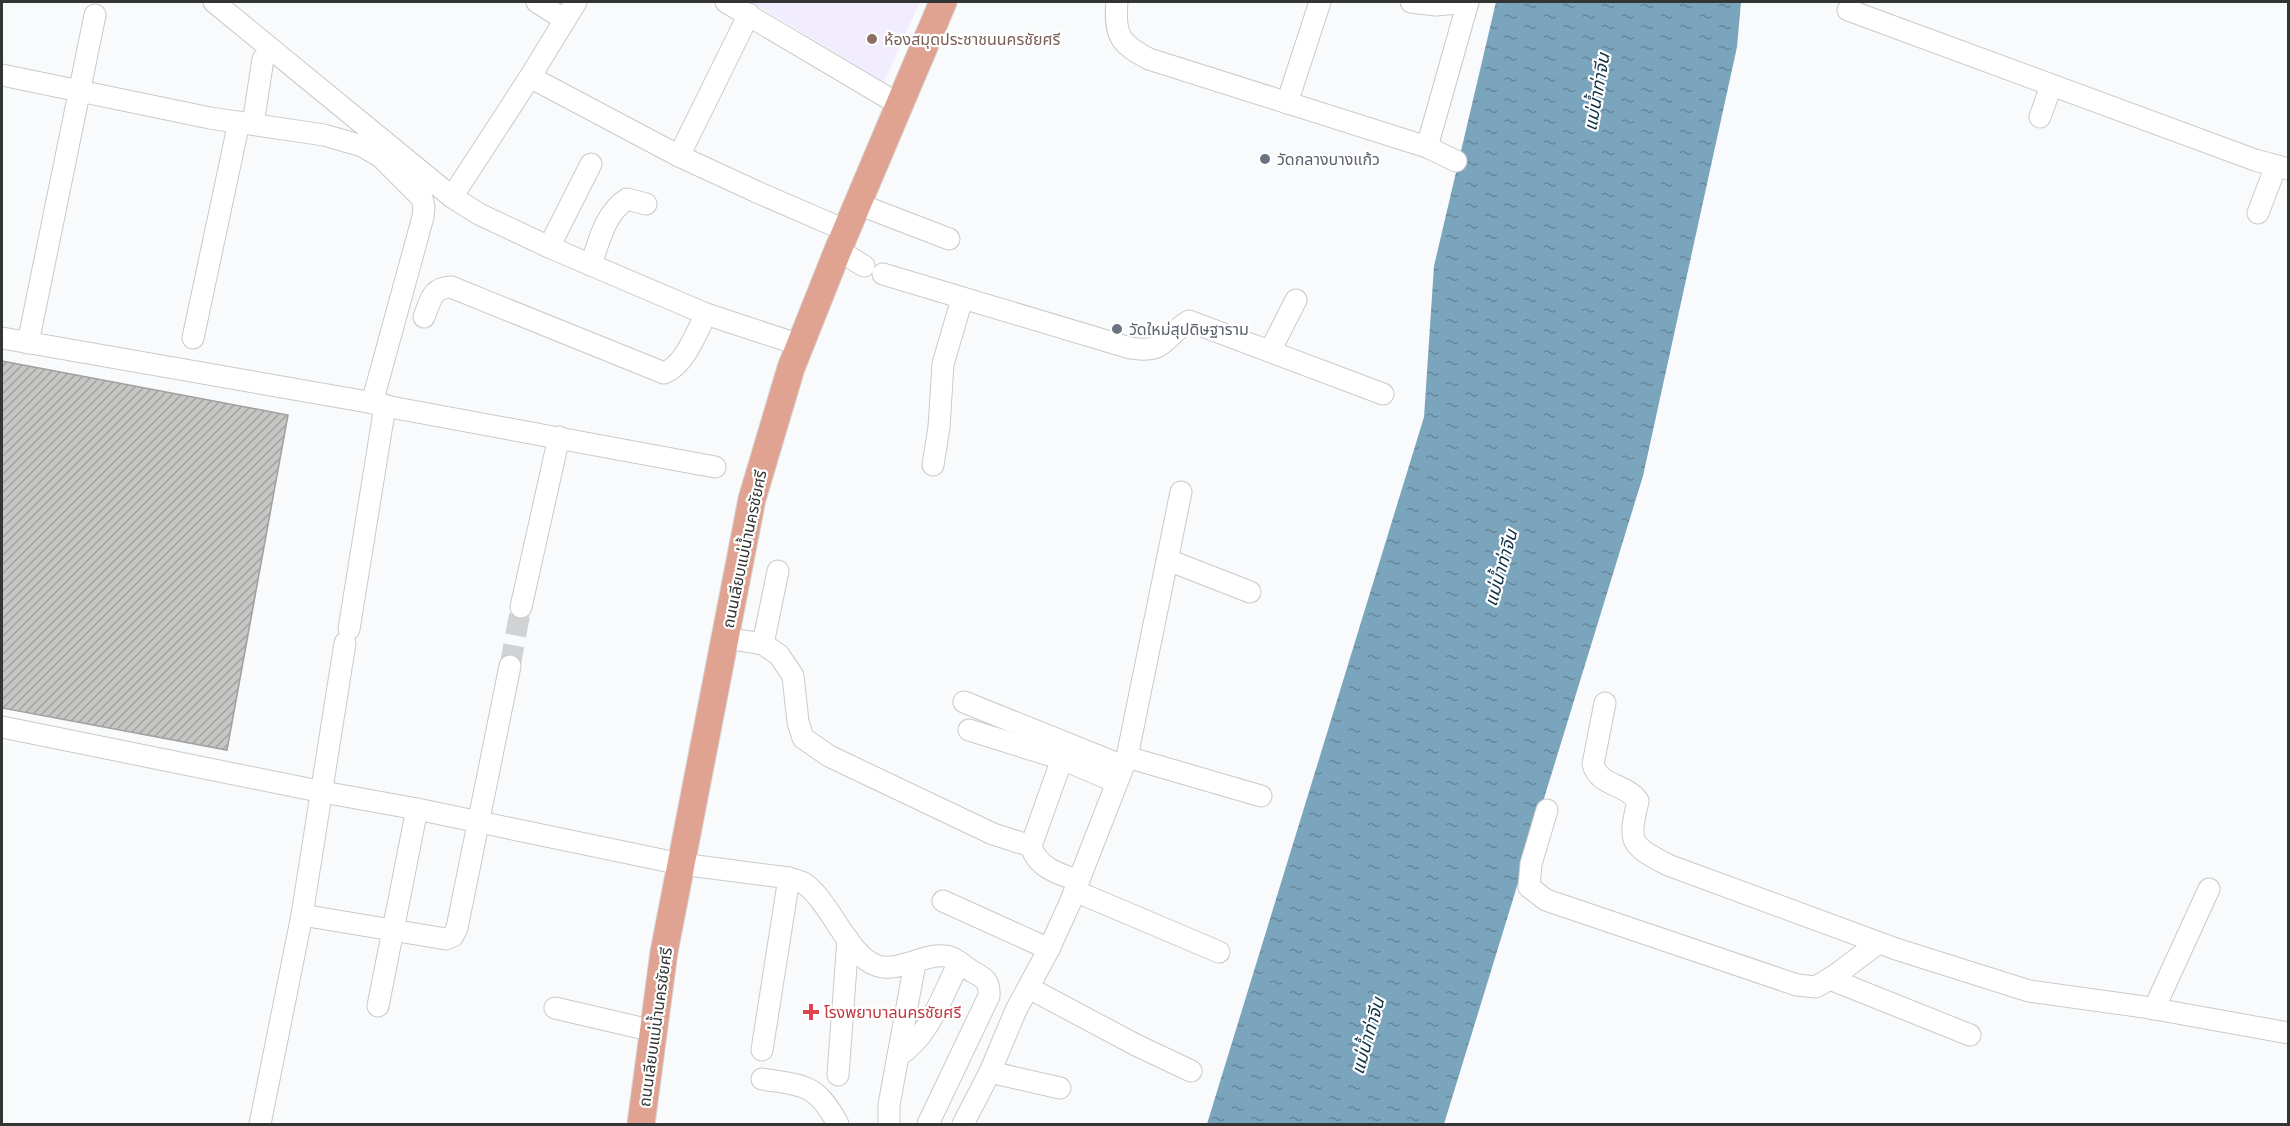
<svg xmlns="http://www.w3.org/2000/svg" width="2290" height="1126" font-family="'Roboto Serif','Noto Sans Thai',serif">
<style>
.education{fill:#f2edfe}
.water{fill:url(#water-ripples)}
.building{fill:url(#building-hatch);stroke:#a1a09f;stroke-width:1.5}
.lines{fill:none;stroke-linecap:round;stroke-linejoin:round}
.minor-tunnel{stroke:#d1d2d3;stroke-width:21;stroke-dasharray:21 10;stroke-linecap:butt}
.minor-casing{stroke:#c9cacb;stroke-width:23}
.major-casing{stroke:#d6d6d6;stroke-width:29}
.minor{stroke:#fff;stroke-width:21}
.major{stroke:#e0a392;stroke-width:27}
.education-dot{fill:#8d6e63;stroke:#fff;stroke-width:2}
.worship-dot{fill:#6b7280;stroke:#fff;stroke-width:2}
.health-dot{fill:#e0444e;stroke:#fff;stroke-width:2}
.labels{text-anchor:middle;stroke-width:4.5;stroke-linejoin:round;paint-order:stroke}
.education-label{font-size:16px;fill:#785e54;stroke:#fff;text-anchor:start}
.worship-label{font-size:16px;fill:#5b616d;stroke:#fff;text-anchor:start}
.street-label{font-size:16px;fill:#333434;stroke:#fff}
.health-label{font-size:16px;fill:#be3a42;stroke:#fff;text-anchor:start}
.water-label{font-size:18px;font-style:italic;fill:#0f3345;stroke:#fff}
</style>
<defs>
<pattern id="water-ripples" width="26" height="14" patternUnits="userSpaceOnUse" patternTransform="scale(1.5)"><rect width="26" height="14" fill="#7ba5bd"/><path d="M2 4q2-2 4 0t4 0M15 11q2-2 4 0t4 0" fill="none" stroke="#65879a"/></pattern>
<pattern id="building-hatch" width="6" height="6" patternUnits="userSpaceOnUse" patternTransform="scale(1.5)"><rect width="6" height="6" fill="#c7c6c5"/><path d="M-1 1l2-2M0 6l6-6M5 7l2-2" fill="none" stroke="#a2a2a1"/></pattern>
</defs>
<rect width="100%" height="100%" fill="#f9fafb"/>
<path class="education" d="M751,2H920L884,82Z"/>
<path class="water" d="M1496,2H1741L1737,47L1643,476L1444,1124H1207L1424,417L1434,266Z"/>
<path class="building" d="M2,361L288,415L227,750L2,708Z"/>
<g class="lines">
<path class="minor-tunnel" d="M510,666L521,607"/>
<defs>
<g id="minor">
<path d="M214,2L452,197L479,214L549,247L706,314L800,345"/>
<path d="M537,2L565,20"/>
<path d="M726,2L900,105"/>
<path d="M1117,2C1114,35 1120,44 1149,59L1427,147L1456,161"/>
<path d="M1411,2L1436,5L1468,2"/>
<path d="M1848,10L2255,160L2288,169"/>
<path d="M2,75L210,118L324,135L362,146L381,157L422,198L424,207L423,217L372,403"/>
<path d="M530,77L679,156L757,192L847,231"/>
<path d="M1287,103L1320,2"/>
<path d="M2040,117L2051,86"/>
<path d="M253,124L263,59"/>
<path d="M1427,147L1468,2"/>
<path d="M679,156L749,14"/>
<path d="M452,197L530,77L576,2"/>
<path d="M858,204L949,239"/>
<path d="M2258,213L2276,166"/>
<path d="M549,247L591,164"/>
<path d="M838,250L864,266"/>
<path d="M591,265C599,241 605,213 627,199L646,204"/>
<path d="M883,274L1130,348C1167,354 1163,337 1189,321L1383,394"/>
<path d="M424,317C431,300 431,288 451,287L664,373C685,365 696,333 706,314"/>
<path d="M2,338L385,405"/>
<path d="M193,338L239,122"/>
<path d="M28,343L95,15"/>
<path d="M1270,351L1296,300"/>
<path d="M933,465L939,427L943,364L962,299"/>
<path d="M1168,560L1250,592"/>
<path d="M521,607L559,437"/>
<path d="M349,629L385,406L715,467"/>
<path d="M725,638L763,644L779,655L793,676L798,722L803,738L829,756L993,834L1031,846"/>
<path d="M763,644L778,571"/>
<path d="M964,702L1123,766"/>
<path d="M1605,703L1593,764C1599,787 1626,783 1638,801C1628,843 1630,845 1668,865L1896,949L2029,991L2144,1007L2288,1033"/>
<path d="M2,727L323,792L417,809L681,864L789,878C794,880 801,881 805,884C831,903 849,958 878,966C899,972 926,953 945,956C955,957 965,967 973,972C985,978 990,982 989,996L928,1124"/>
<path d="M969,730L1062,759L1116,782"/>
<path d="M1127,757L1261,796"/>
<path d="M1062,759L1031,846C1037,867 1058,874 1077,880"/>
<path d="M1547,810L1531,864L1529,887L1546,900L1797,985L1816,987L1837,974L1878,943"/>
<path d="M1075,891L1219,952"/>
<path d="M943,901L1049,949"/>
<path d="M302,915L446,939L453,936L457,928L510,666"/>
<path d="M1830,979L1970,1035"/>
<path d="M1029,988L1136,1045L1191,1071"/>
<path d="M378,1006L417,809"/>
<path d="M555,1008L654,1031"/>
<path d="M2154,1009L2209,889"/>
<path d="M762,1050L789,878"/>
<path d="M898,1056C930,1036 942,995 959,963"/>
<path d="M990,1072L1060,1088"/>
<path d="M838,1075L848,939"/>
<path d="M762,1079C806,1086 816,1084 838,1124"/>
<path d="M260,1124L302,915L345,643"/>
<path d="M889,1124V1105L915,963"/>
<path d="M963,1124L990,1072L1016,1010L1049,949L1070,903L1127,757L1181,492"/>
</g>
<path id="major" d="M641,1124L664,952L752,499L791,368L838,250L943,2"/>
</defs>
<use href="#minor" class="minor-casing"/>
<use href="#major" class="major-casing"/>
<use href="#minor" class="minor"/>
<use href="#major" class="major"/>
</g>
<circle class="education-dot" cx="872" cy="39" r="6"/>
<g class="worship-dot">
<circle cx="1265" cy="159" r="6"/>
<circle cx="1117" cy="329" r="6"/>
</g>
<path class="health-dot" d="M808 1003h6v6h6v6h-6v6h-6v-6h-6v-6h6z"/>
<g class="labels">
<g class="education-label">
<text x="884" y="45">ห้องสมุดประชาชนนครชัยศรี</text>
</g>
<g class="worship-label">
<text x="1277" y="165">วัดกลางบางแก้ว</text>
<text x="1129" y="335">วัดใหม่สุปดิษฐาราม</text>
</g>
<g class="street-label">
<text transform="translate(744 549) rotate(-78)" y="6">ถนนเลียบแม่น้ำนครชัยศรี</text>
<text transform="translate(655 1027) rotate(-82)" y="6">ถนนเลียบแม่น้ำนครชัยศรี</text>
</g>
<g class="health-label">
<text x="824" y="1018">โรงพยาบาลนครชัยศรี</text>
</g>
<g class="water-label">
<text transform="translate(1597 92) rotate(-80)" y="6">แม่น้ำท่าจีน</text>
<text transform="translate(1501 568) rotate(-74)" y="6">แม่น้ำท่าจีน</text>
<text transform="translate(1368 1036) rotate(-74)" y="6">แม่น้ำท่าจีน</text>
</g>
</g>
<rect width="2290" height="1126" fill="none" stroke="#333434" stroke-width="6"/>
</svg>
